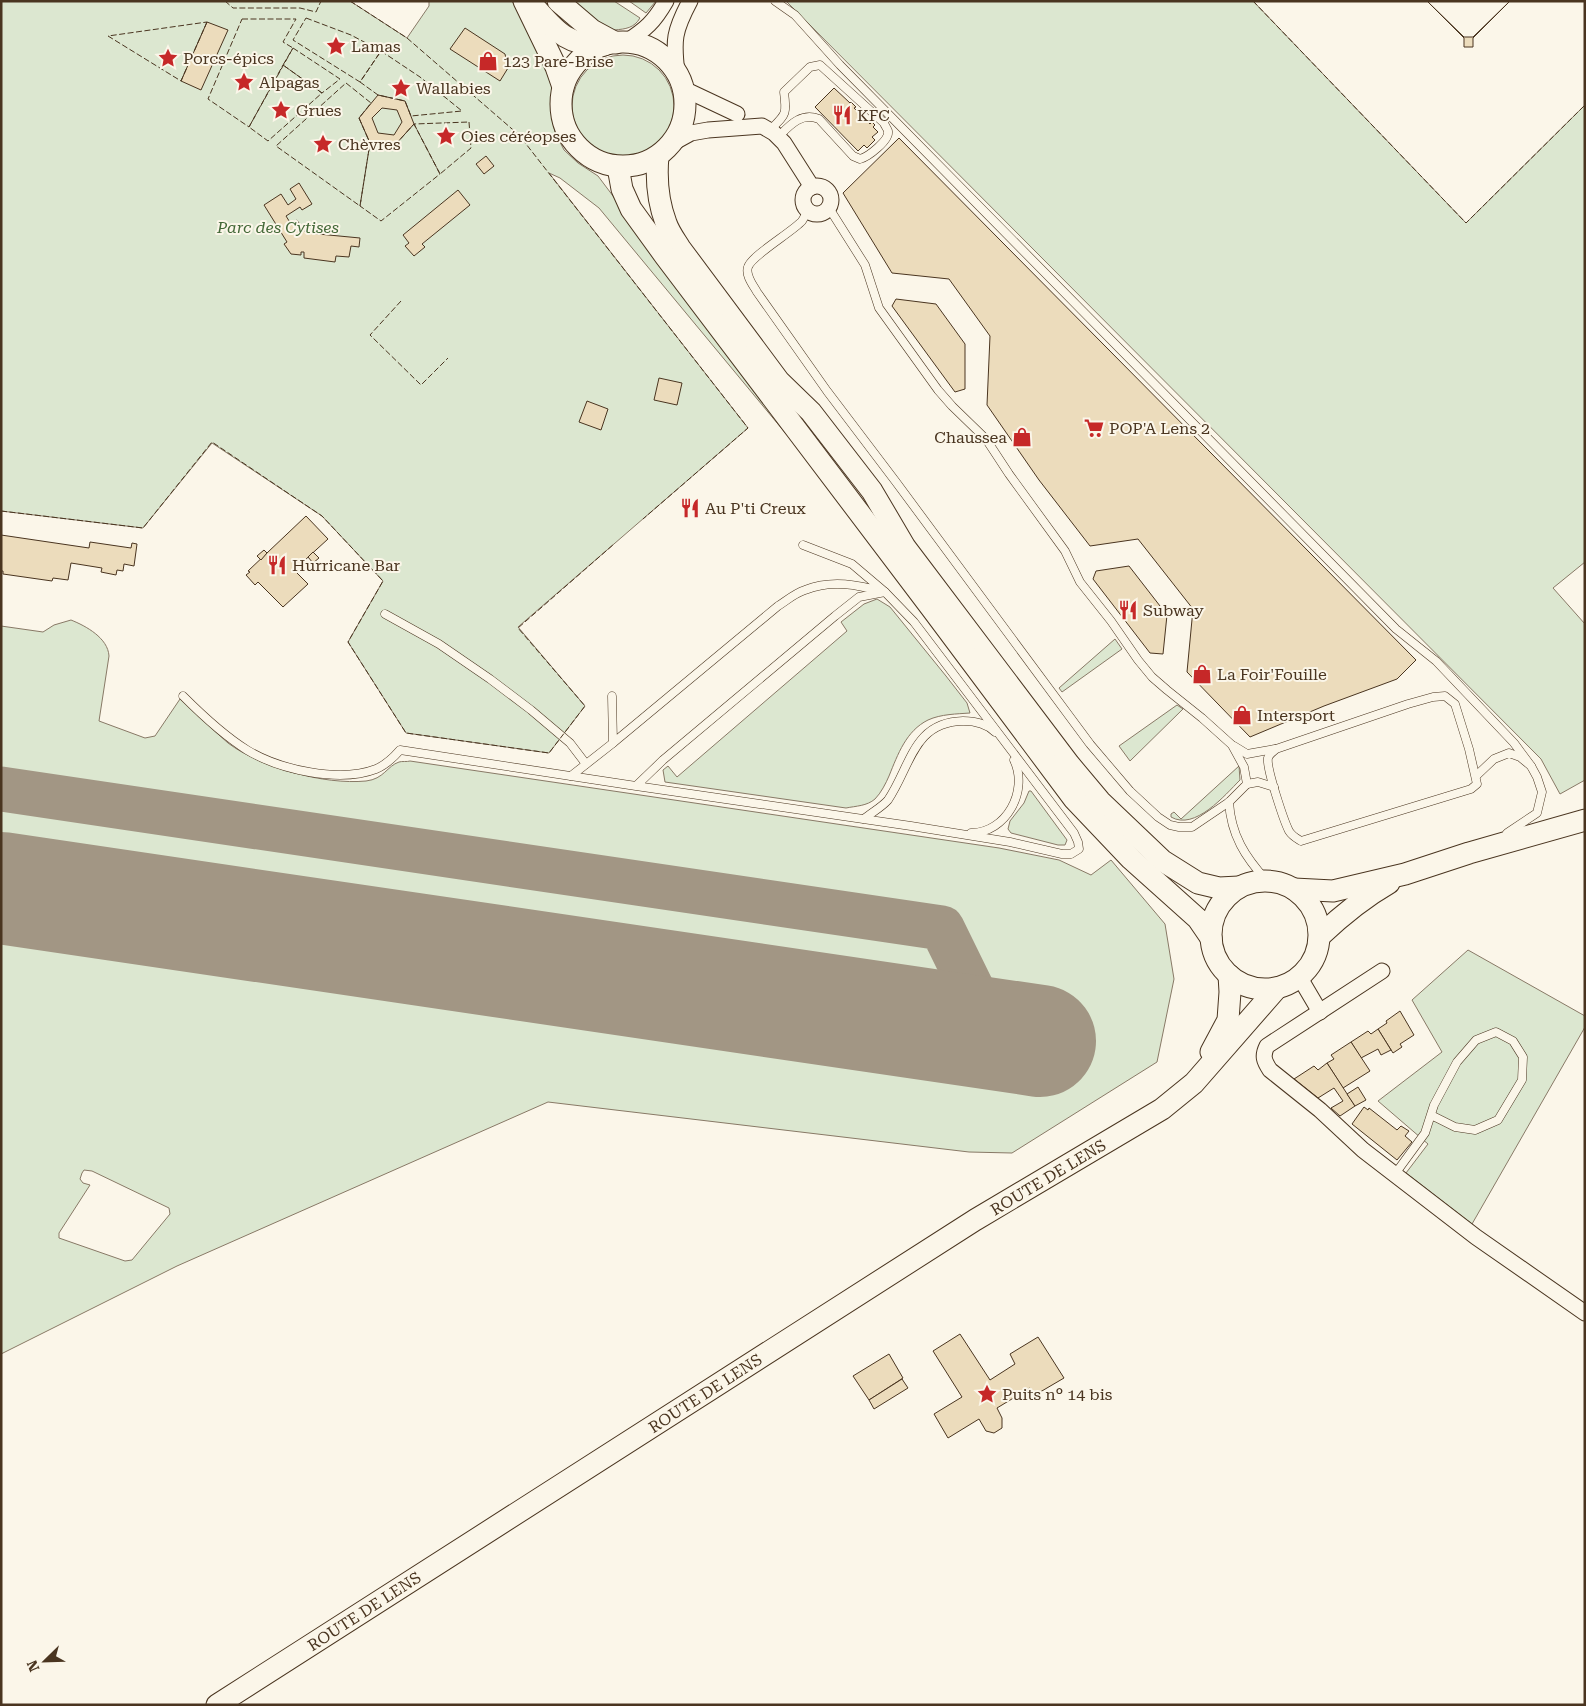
<svg xmlns="http://www.w3.org/2000/svg" width="1586" height="1706" font-family="'Roboto Serif',serif">
<style>
.green{fill:#dce7d0;stroke:#887966;fill-rule:evenodd}
.lines{fill:none;stroke-linecap:round;stroke-linejoin:round}
.taxiway{stroke:#a29684;stroke-width:45}
.runway{stroke:#a29684;stroke-width:112}
.building{fill:#ecdcbc;stroke:#4a3520;fill-rule:evenodd}
.lane-casing{stroke:#4a3520;stroke-width:9}
.street-casing{stroke:#4a3520;stroke-width:17}
.secondary-casing{stroke:#4a3520;stroke-width:23}
.lane{stroke:#fbf6e9;stroke-width:8}
.street{stroke:#fbf6e9;stroke-width:15}
.secondary{stroke:#fbf6e9;stroke-width:21}
.fence{stroke:#4a3520;stroke-width:1;stroke-dasharray:6 2.5;stroke-linecap:butt}
.labels{text-anchor:middle;stroke-width:4;stroke-linejoin:round;paint-order:stroke}
.poi-label{font-size:16px;fill:#4a3520;stroke:#fbf6e9;text-anchor:start}
.park-label{font-size:16px;font-style:italic;fill:#436837;stroke:#fbf6e9}
.street-label{font-size:16px;fill:#4a3520;stroke:#fbf6e9}
</style>
<rect width="100%" height="100%" fill="#fbf6e9"/>
<g class="green">
<path d="M1,1H350L407,38L429,6V1H512L554,80L551,106L552,119L555,132L564,150L578,163L598,176L791,433L787,435L599,208L560,178L549,173L748,428L518,627L585,706L549,753L406,733L348,642L383,581L322,516L212,443L143,528L1,511Z"/>
<path d="M564,1H614L640,18C634,28 626,29 614,30V34Z"/>
<path d="M629,1H656L646,13Z"/>
<path d="M786,1H1253L1466,223L1585,105V562L1553,588L1585,624V780L1560,794L1541,759Z"/>
<circle cx="623" cy="106" r="51"/>
<path d="M877,599L890,607L946,676L967,703L970,713C957,714 941,714 928,720C906,731 898,754 889,776C886,783 881,793 875,799C867,806 856,806 846,808L665,782L663,770L668,766L677,777L847,631L841,622L864,604Z"/>
<path d="M71,620C86,626 108,638 109,656L99,721L145,738L155,736L180,699C197,712 211,729 228,743C261,768 325,785 366,781C384,779 387,766 399,762C402,761 407,762 410,761L999,848L1059,860L1091,875L1111,860L1165,924L1174,979L1157,1062L1012,1153L969,1152L548,1102L177,1266L1,1354V626L43,632L54,625ZM84,1170L92,1171L169,1208L170,1214L132,1260L125,1261L59,1238V1233L90,1185L83,1183L80,1179L82,1173Z"/>
<path d="M1115,639L1122,649L1062,692L1059,688Z"/>
<path d="M1177,705L1183,709L1130,761L1119,746Z"/>
<path d="M1239,766L1240,780C1225,795 1195,831 1171,817V814L1174,812L1181,819Z"/>
<path d="M1029,791H1031L1067,840L1065,845H1058L1011,833L1008,829L1010,821L1024,803Z"/>
<path d="M1468,950L1585,1016V1027L1472,1224L1406,1173L1428,1144L1378,1101L1442,1052L1412,1000Z"/>
</g>
<g class="lines">
<path class="taxiway" d="M1,789L942,928L994,1034"/>
<path class="runway" d="M1,888L1040,1041"/>
</g>
<g class="building">
<path d="M1427,1L1464,37H1473L1510,1L1473,38V47H1464V38Z"/>
<path d="M207,22L228,30L201,90L181,81Z"/>
<path d="M465,28L505,54L508,68L500,81L450,49Z"/>
<path d="M834,88L850,103L851,102L856,107L854,108L870,124L872,122L875,125L873,127L878,132L872,137L875,140L867,148L864,145L858,151L815,107Z"/>
<path d="M378,95L405,101L414,124L395,145L370,143L359,118ZM382,108L397,110L402,122L394,135L378,133L372,118Z"/>
<path d="M899,138L1416,660L1397,679L1324,706L1250,737L1187,672L1193,609L1138,539L1090,546L1039,480L987,405L990,336L949,279L892,273L843,193Z"/>
<path d="M486,156L494,166L484,174L476,164Z"/>
<path d="M299,183L312,204L302,210L300,207L286,216L291,224L297,220L304,231L308,232V233L360,238L359,247L351,246L349,257L336,256L335,262L304,258V252H301V255L291,254L284,244L287,242L264,205L281,194L288,205L296,199L290,189Z"/>
<path d="M458,190L470,205L422,244L425,247L414,256L405,246L409,243L403,235Z"/>
<path d="M896,299L936,304L965,344V389L955,392L892,306Z"/>
<path d="M659,378L682,383L677,405L654,400Z"/>
<path d="M587,401L608,409L601,430L579,422Z"/>
<path d="M306,516L328,539L294,570L308,584L283,607L258,582L255,585L246,575L250,572L248,571Z"/>
<path d="M1,535L89,548L90,542L131,548L132,543L137,544L134,566L124,564L123,571L117,570L116,575L101,572L102,568L71,563L68,580L53,578L52,581L3,574V571H1Z"/>
<path d="M264,550L267,553L261,560L257,556Z"/>
<path d="M313,552L319,558L313,563L308,557Z"/>
<path d="M1129,566L1167,615L1163,654L1150,653L1093,579L1096,571Z"/>
<path d="M1400,1011L1414,1035L1400,1044L1402,1047L1393,1053L1378,1029L1387,1023L1386,1021Z"/>
<path d="M1378,1029L1391,1050L1381,1055L1378,1049L1361,1058L1351,1042L1368,1031L1371,1034Z"/>
<path d="M1351,1042L1370,1071L1343,1088L1327,1063L1334,1059L1331,1055Z"/>
<path d="M1327,1063L1355,1106L1340,1116L1331,1108L1343,1101L1334,1088L1318,1098L1294,1079L1314,1066L1318,1070Z"/>
<path d="M1358,1087L1366,1100L1355,1106L1347,1094Z"/>
<path d="M1364,1107L1368,1110L1369,1108L1397,1130L1401,1126L1409,1131L1405,1136L1412,1142L1397,1160L1352,1124Z"/>
<path d="M960,1334L990,1380L1015,1364L1010,1354L1038,1337L1064,1378L1035,1395L1030,1388L997,1408L1002,1418V1428L994,1433L986,1431L979,1419L948,1438L934,1414L962,1397L933,1351Z"/>
<path d="M889,1354L903,1378L869,1400L853,1376Z"/>
<path d="M902,1379L908,1388L874,1409L869,1400Z"/>
</g>
<g class="lines">
<defs>
<g id="lane">
<path d="M775,1L795,15L840,65L1396,629L1436,661L1514,743L1531,766"/>
<path d="M770,130C786,114 787,115 784,92L810,67L820,65L884,123C885,126 887,128 888,131C890,140 868,157 860,159L853,156L819,119C801,112 790,125 778,137"/>
<path d="M808,210C806,214 804,218 802,221C792,232 751,256 748,267C745,275 753,285 757,292L827,391L896,482L1067,713L1090,744L1130,791L1158,817L1170,825L1179,827H1192L1229,802L1247,784L1244,767L1232,745L1202,718L1167,690L1152,677L1138,660L1111,621L1080,582L1065,551L1009,474L986,439L952,406L938,390L879,308L865,265L829,208"/>
<path d="M385,614L439,644L490,679L531,710L570,743L586,764"/>
<path d="M183,696C203,716 223,735 247,750C280,770 340,783 376,769C386,765 393,758 400,750L636,786L663,760L835,616L859,597L885,592L914,622L1074,833L1078,842L1079,849L1071,854H1062L1010,842L911,826L636,786"/>
<path d="M612,696L613,743L778,606C786,601 795,593 805,590C832,579 858,585 885,592L852,564L803,545"/>
<path d="M1445,696L1455,704L1469,749L1477,784L1471,789L1301,841C1296,838 1292,836 1289,831C1284,821 1266,768 1268,758C1269,754 1273,752 1276,749L1408,704L1433,697Z"/>
<path d="M1234,746L1247,754L1275,749"/>
<path d="M571,776L613,743"/>
<path d="M1476,776L1494,759L1509,753L1520,757L1531,766L1537,777L1542,792L1537,813L1507,833"/>
<path d="M1247,784L1258,782L1274,787"/>
<path d="M1229,802C1231,835 1245,857 1267,881"/>
<path d="M864,819C871,813 882,807 888,800C911,766 913,722 963,721C975,721 987,724 995,732"/>
<path d="M971,833C1006,833 1029,791 1014,760"/>
<path d="M1395,1174L1425,1133L1434,1105L1457,1062L1476,1040L1496,1032L1513,1041L1523,1057L1522,1080L1498,1120L1475,1130L1455,1127L1431,1115"/>
</g>
<g id="street">
<path d="M626,42C646,29 654,22 666,1"/>
<path d="M677,73C673,40 674,31 690,1"/>
<path d="M684,89L737,114"/>
<path d="M671,144L691,133L708,130L762,126L774,133L784,143L812,187"/>
<circle cx="817" cy="200" r="14"/>
<path d="M1382,971L1267,1046C1262,1056 1264,1061 1270,1070L1320,1110L1363,1150L1476,1237L1585,1313"/>
<path d="M1300,978L1320,1012"/>
</g>
<g id="secondary">
<path d="M524,1L556,67L563,87"/>
<path d="M558,1L592,30L616,43"/>
<path d="M532,4C556,31 566,46 604,45"/>
<circle cx="623" cy="104" r="62"/>
<path d="M658,156C656,178 658,202 666,223C669,232 675,240 680,248L779,381L811,412L872,491L905,547L1069,764L1100,801L1163,861L1198,883L1219,888L1239,887"/>
<path d="M618,167L622,189L631,209L665,256L932,609L1074,799L1131,859L1198,919L1211,938"/>
<circle cx="1265" cy="935" r="54"/>
<path d="M1294,889L1333,891L1405,874L1469,853L1585,820"/>
<path d="M1320,936C1341,916 1363,898 1389,883"/>
<path d="M1211,1052L1228,1020L1230,992L1229,975"/>
<path d="M217,1705L975,1220L1162,1109L1194,1083L1277,988"/>
</g>
</defs>
<use href="#lane" class="lane-casing"/>
<use href="#street" class="street-casing"/>
<use href="#secondary" class="secondary-casing"/>
<use href="#lane" class="lane"/>
<use href="#street" class="street"/>
<use href="#secondary" class="secondary"/>
<g class="fence">
<path d="M225,1L233,8H300L316,12L321,1"/>
<path d="M350,1L407,38L519,135L748,428L643,519"/>
<path d="M1253,1L1466,223L1585,105"/>
<path d="M306,18L351,35L381,51L360,82L293,40Z"/>
<path d="M242,19H296L283,42L293,48L249,127L208,99Z"/>
<path d="M207,22L181,81L108,36Z"/>
<path d="M293,48L340,79L322,93L283,65Z"/>
<path d="M381,51L420,77L462,111L411,116L405,101L378,95L360,82Z"/>
<path d="M283,65L322,93L268,141L249,127Z"/>
<path d="M346,83L371,103L359,118L370,143L360,206L276,146Z"/>
<path d="M469,122L471,148L440,174L414,124Z"/>
<path d="M414,124L440,174L381,221L360,206L370,143L395,145Z"/>
<path d="M401,301L370,335L421,385L448,358"/>
<path d="M1,511L143,528L212,442L322,516L383,581L348,642L406,733L549,753L585,706L518,628L614,544"/>
</g>
</g>
<defs>
<symbol id="sight-bare" viewBox="-9 -9 18 18"><path d="M0-6L1.8-2.2L6-1.7L2.9 1.2L3.7 5.4L0 3.3L-3.7 5.4L-2.9 1.2L-6-1.7L-1.8-2.2Z" fill="#c62828" stroke="#fbf6e9" stroke-width="2.5" paint-order="stroke"/></symbol>
<symbol id="shop-bare" viewBox="-9 -9 18 18"><path d="M-5-2.5h2.3a2.7 3.5 0 0 1 5.4 0H5L5.5 6h-11ZM-1.5-2.5h3a1.5 2.3 0 0 0-3 0Z" fill="#c62828" stroke="#fbf6e9" stroke-width="2.5" paint-order="stroke"/></symbol>
<symbol id="restaurant-bare" viewBox="-9 -9 18 18"><path d="M-5-6h1v4h1v-4h1v4h1v-4h1v5L-1.5 .5V6h-2V.5L-5-1ZM5-6V6H3V1.5H1.5Q1.5-4 5-6Z" fill="#c62828" stroke="#fbf6e9" stroke-width="2.5" paint-order="stroke"/></symbol>
<symbol id="supermarket-bare" viewBox="-9 -9 18 18"><path d="M-6-5.5h2.5l.6 2H6L4.5 2H-2.5L-4.4-4H-6ZM-1.5 3.2a1.3 1.3 0 1 0 .1 0ZM3 3.2a1.3 1.3 0 1 0 .1 0Z" fill="#c62828" stroke="#fbf6e9" stroke-width="2.5" paint-order="stroke"/></symbol>
</defs>
<g fill-rule="evenodd">
<use href="#sight-bare" x="322" y="32" width="28" height="28"/>
<use href="#sight-bare" x="154" y="44" width="28" height="28"/>
<use href="#shop-bare" x="474" y="47" width="28" height="28"/>
<use href="#sight-bare" x="230" y="68" width="28" height="28"/>
<use href="#sight-bare" x="387" y="74" width="28" height="28"/>
<use href="#sight-bare" x="267" y="96" width="28" height="28"/>
<use href="#restaurant-bare" x="828" y="101" width="28" height="28"/>
<use href="#sight-bare" x="432" y="122" width="28" height="28"/>
<use href="#sight-bare" x="309" y="130" width="28" height="28"/>
<use href="#supermarket-bare" x="1080" y="414" width="28" height="28"/>
<use href="#shop-bare" x="1008" y="423" width="28" height="28"/>
<use href="#restaurant-bare" x="676" y="494" width="28" height="28"/>
<use href="#restaurant-bare" x="263" y="551" width="28" height="28"/>
<use href="#restaurant-bare" x="1114" y="596" width="28" height="28"/>
<use href="#shop-bare" x="1188" y="660" width="28" height="28"/>
<use href="#shop-bare" x="1228" y="701" width="28" height="28"/>
<use href="#sight-bare" x="973" y="1380" width="28" height="28"/>
</g>
<g class="labels">
<g class="poi-label">
<text x="351" y="52">Lamas</text>
<text x="183" y="64">Porcs-épics</text>
<text x="503" y="67">123 Pare-Brise</text>
<text x="259" y="88">Alpagas</text>
<text x="416" y="94">Wallabies</text>
<text x="296" y="116">Grues</text>
<text x="857" y="121">KFC</text>
<text x="461" y="142">Oies céréopses</text>
<text x="338" y="150">Chèvres</text>
<text x="1109" y="434">POP'A Lens 2</text>
<text x="1007" y="443" text-anchor="end">Chaussea</text>
<text x="705" y="514">Au P'ti Creux</text>
<text x="292" y="571">Hurricane Bar</text>
<text x="1143" y="616">Subway</text>
<text x="1217" y="680">La Foir'Fouille</text>
<text x="1257" y="721">Intersport</text>
<text x="1002" y="1400">Puits n° 14 bis</text>
</g>
<g class="park-label">
<text x="278" y="233">Parc des Cytises</text>
</g>
<g class="street-label">
<text transform="translate(1048 1177) rotate(-31)" y="6">ROUTE DE LENS</text>
<text transform="translate(705 1393) rotate(-33)" y="6">ROUTE DE LENS</text>
<text transform="translate(364 1611) rotate(-33)" y="6">ROUTE DE LENS</text>
</g>
</g>
<rect width="1586" height="1706" fill="none" stroke="#4a3520" stroke-width="5"/>
<g transform="translate(45 1661) rotate(247)" stroke="#fbf6e9" stroke-width="4" paint-order="stroke">
<path d="M0-4L9 19L0 12L-9 19Z" fill="#4a3520"/>
<text y="-8" font-size="14" font-weight="bold" text-anchor="middle" fill="#4a3520">N</text>
</g>
</svg>
